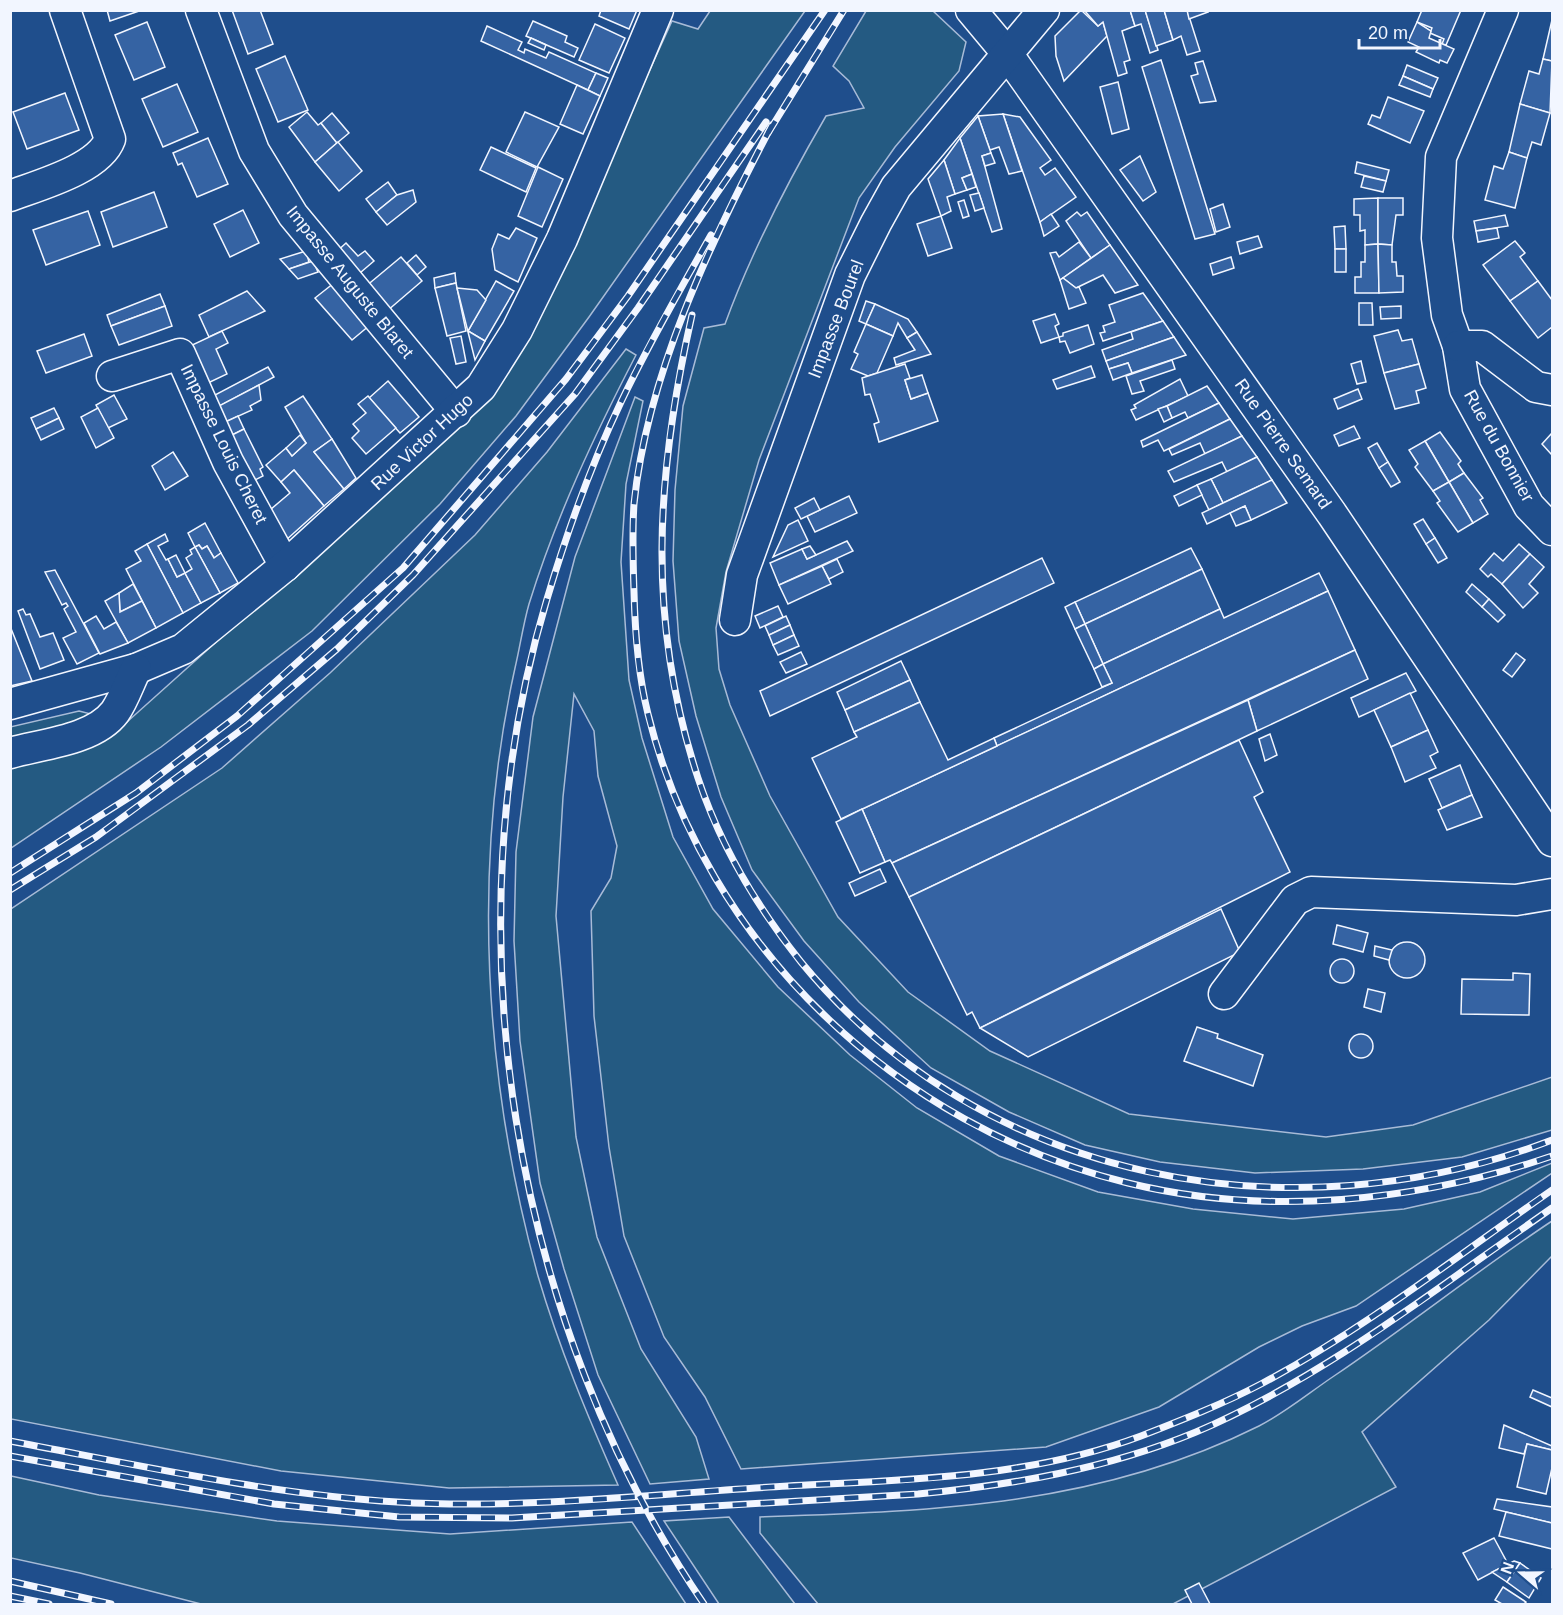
<svg xmlns="http://www.w3.org/2000/svg" width="1563" height="1615" font-family="Helvetica,sans-serif">
<style>
.green{fill:#245a82;stroke:#a8bbd7;stroke-width:1.5}
.building{fill:#3563a3;stroke:#f2f6ff;stroke-width:1.5}
.lines{fill:none;stroke-linecap:round;stroke-linejoin:round}
.minor-casing{stroke:#f2f6ff;stroke-width:33}
.minor{stroke:#1f4e8c;stroke-width:30}
.rail-casing{stroke:#f2f6ff;stroke-width:7}
.rail{stroke:#1f4e8c;stroke-width:4.5;stroke-dasharray:14;stroke-linecap:butt}
.labels{text-anchor:middle;stroke-width:4.5;stroke-linejoin:round;paint-order:stroke}
.street-label{font-size:18px;fill:#f2f6ff;stroke:#1f4e8c}
</style>
<rect width="100%" height="100%" fill="#1f4e8c"/>
<g class="green">
<path d="M710,11H805L589,317L516,416L440,504L312,631L161,747L11,848V762L94,741L127,722L494,393L530,333L672,21L698,29Z"/>
<path d="M866,11H933L966,42L959,71L895,147L859,198L759,460L726,572L716,628L719,669L730,705L770,796L838,917L908,992L990,1051L1129,1114L1326,1137L1413,1125L1552,1077V1130L1462,1157L1363,1169L1255,1173L1160,1162L1085,1145L1009,1112L931,1068L859,1002L804,941L752,870L721,797L696,716L679,641L673,561L675,490L683,406L704,328L725,324C752,250 787,183 826,116L864,108L849,81L833,66Z"/>
<path d="M626,349L636,355C594,436 556,517 529,604C523,625 520,647 515,668C471,866 484,1080 538,1276C559,1348 588,1417 618,1485L449,1488L281,1471L11,1419V909L222,768L330,673L475,535L547,452Z"/>
<path d="M635,397L643,401L626,484L621,562L629,680L642,738L673,837L713,909L778,987L850,1055L917,1108L999,1156L1098,1192L1193,1209L1293,1219L1404,1209L1480,1192L1552,1163V1173L1356,1306L1302,1326L1259,1347L1159,1407L1046,1447L741,1469L705,1397L664,1337L624,1236L609,1147L594,1016L591,911L611,878L617,846L598,776L594,731L574,694L563,797L556,916L576,1137L597,1237L641,1349L696,1437L709,1479L650,1484L598,1375L564,1269L540,1183L520,1041L514,941L516,852L533,717L575,557Z"/>
<path d="M79,711L91,714L74,727L11,743L10,727Z"/>
<path d="M1552,1221V1256L1489,1320L1362,1432L1396,1487L1173,1604H818L760,1533V1517C935,1511 1099,1506 1259,1426C1285,1413 1310,1392 1334,1376C1408,1326 1478,1270 1552,1221Z"/>
<path d="M11,1476L99,1495L277,1521L450,1534L632,1522L686,1604H201L80,1573L11,1558Z"/>
<path d="M729,1517L795,1604H719L664,1521Z"/>
</g>
<g class="building">
<path d="M107,10H142L110,21Z"/>
<path d="M232,10H260L273,44L248,54Z"/>
<path d="M601,10H637L629,29L599,16Z"/>
<path d="M1081,10L1098,26L1103,22L1107,36L1064,81L1056,56L1055,36Z"/>
<path d="M1084,10H1130L1135,26L1122,31L1130,60L1124,62L1127,73L1118,76L1103,22L1098,26Z"/>
<path d="M1130,10H1145L1158,50L1150,53L1141,24L1135,26Z"/>
<path d="M1145,10H1164L1173,40L1156,46Z"/>
<path d="M1164,10H1187L1200,51L1187,55L1181,36L1173,40Z"/>
<path d="M1187,10H1207L1208,12L1189,19Z"/>
<path d="M1422,10H1461L1446,45L1442,44L1444,39L1430,33L1432,28L1417,22Z"/>
<path d="M1552,20V61L1543,59Z"/>
<path d="M533,21L567,36L565,42L578,48L574,57L526,36Z"/>
<path d="M147,22L165,67L134,80L115,35Z"/>
<path d="M1417,22L1431,31L1429,38L1454,49L1447,63L1440,60L1439,63L1416,52L1419,47L1408,42Z"/>
<path d="M595,24L625,38L609,73L579,60Z"/>
<path d="M487,26L522,42L518,50L524,53L525,49L546,58L549,52L596,73L588,90L481,41Z"/>
<path d="M531,38L546,45L544,50L528,43Z"/>
<path d="M285,56L308,110L278,122L256,69Z"/>
<path d="M1543,59L1552,61L1550,113L1520,104L1529,71L1539,74Z"/>
<path d="M1161,60L1215,234L1195,239L1142,67Z"/>
<path d="M1203,61L1216,101L1200,103L1191,76L1198,74L1195,63Z"/>
<path d="M1407,65L1438,78L1433,89L1403,76Z"/>
<path d="M596,73L608,78L600,96L588,90Z"/>
<path d="M1403,76L1433,89L1430,97L1399,85Z"/>
<path d="M1118,82L1129,129L1112,134L1100,87Z"/>
<path d="M177,84L198,132L163,147L142,99Z"/>
<path d="M577,85L600,96L583,134L560,124Z"/>
<path d="M65,93L79,130L27,149L13,112Z"/>
<path d="M1388,97L1424,111L1410,143L1368,124L1372,115L1380,118Z"/>
<path d="M1520,104L1550,113L1541,145L1532,142L1527,158L1509,152Z"/>
<path d="M307,112L318,125L321,123L337,143L315,162L289,127Z"/>
<path d="M525,112L559,127L537,167L506,152Z"/>
<path d="M332,113L349,133L337,143L321,123Z"/>
<path d="M1003,114L1020,117L1051,160L1040,168L1045,175L1055,168L1076,197L1040,222Z"/>
<path d="M1003,114L1022,171L1009,174L999,147L990,150L978,116Z"/>
<path d="M978,116L991,153L982,156L1002,229L992,232L960,138Z"/>
<path d="M208,138L228,184L197,197L182,163L178,165L173,153Z"/>
<path d="M960,138L972,174L962,178L967,190L955,194L944,160Z"/>
<path d="M338,142L362,171L339,191L315,162Z"/>
<path d="M491,147L536,168L526,192L480,170Z"/>
<path d="M1509,152L1527,158L1515,208L1485,200L1494,166L1503,169Z"/>
<path d="M991,153L995,163L985,166L982,156Z"/>
<path d="M1140,156L1156,192L1143,201L1120,170Z"/>
<path d="M944,160L955,194L947,197L951,211L941,216L928,179Z"/>
<path d="M1357,162L1389,170L1386,181L1355,173Z"/>
<path d="M538,167L563,179L542,227L518,216Z"/>
<path d="M972,174L976,187L967,190L962,178Z"/>
<path d="M1364,176L1386,181L1383,192L1361,187Z"/>
<path d="M388,182L397,195L376,212L366,199Z"/>
<path d="M413,190L416,202L387,225L376,212L397,195Z"/>
<path d="M154,192L167,227L113,247L101,212Z"/>
<path d="M979,193L984,208L975,211L970,195Z"/>
<path d="M1378,198V244L1365,245V230L1360,231V215H1354V199Z"/>
<path d="M1378,198H1403V215H1396L1392,245L1378,244Z"/>
<path d="M964,200L969,216L963,218L958,202Z"/>
<path d="M1223,204L1230,227L1216,232L1210,209Z"/>
<path d="M243,210L259,243L230,257L214,224Z"/>
<path d="M88,211L100,245L46,265L33,230Z"/>
<path d="M1077,212L1081,216L1087,212L1110,245L1091,258L1066,221Z"/>
<path d="M1051,214L1059,226L1044,236L1040,222Z"/>
<path d="M1505,215L1508,226L1476,231L1474,221Z"/>
<path d="M941,216L952,248L928,256L917,224Z"/>
<path d="M1345,226L1346,249H1335L1334,227Z"/>
<path d="M516,228L537,238L518,282L495,270L492,249L498,234L509,239Z"/>
<path d="M1497,228L1499,238L1478,242L1476,231Z"/>
<path d="M1258,236L1262,247L1240,254L1237,242Z"/>
<path d="M1515,241L1525,253L1520,257L1538,281L1510,301L1483,265Z"/>
<path d="M1079,242L1091,258L1060,280L1050,253L1056,252L1059,257Z"/>
<path d="M346,243L358,256L365,251L374,261L354,278L334,254Z"/>
<path d="M1378,244L1379,293H1355V277H1361V262H1365V245Z"/>
<path d="M1378,244L1392,245V262H1396L1397,276H1403V292L1379,293Z"/>
<path d="M1110,245L1138,285L1115,293L1103,275L1076,288L1063,278Z"/>
<rect x="1335" y="249" width="11" height="23"/>
<path d="M306,251L309,262L289,269L280,259Z"/>
<path d="M416,255L426,267L417,275L407,263Z"/>
<path d="M401,257L422,281L387,311L365,287Z"/>
<path d="M1231,257L1234,268L1213,275L1210,264Z"/>
<path d="M313,261L318,272L298,279L289,269Z"/>
<path d="M455,273L456,283L435,288L434,278Z"/>
<path d="M1063,278L1076,288L1079,287L1086,303L1069,309L1060,280Z"/>
<path d="M496,281L514,291L485,341L468,331Z"/>
<path d="M1538,281L1552,300V327L1538,338L1510,301Z"/>
<path d="M334,283L370,325L352,340L315,298Z"/>
<path d="M456,283L466,331L447,336L435,288Z"/>
<path d="M457,288L477,290L486,300L468,331L485,341L475,360Z"/>
<path d="M247,291L265,311L209,337L199,315Z"/>
<path d="M1143,293L1163,321L1103,341L1100,333L1105,332L1103,326L1115,322L1109,305Z"/>
<path d="M160,294L165,306L111,326L107,315Z"/>
<path d="M866,301L875,304L866,324L859,321Z"/>
<path d="M1359,303H1372L1373,325H1359Z"/>
<path d="M875,304L908,319L917,332L907,338L898,323L893,336L866,324Z"/>
<path d="M165,306L172,326L119,345L111,326Z"/>
<path d="M1401,306V318L1381,319L1380,307Z"/>
<path d="M1055,314L1059,324L1055,326L1059,337L1041,343L1033,321Z"/>
<path d="M1163,321L1174,337L1106,361L1102,350L1133,339L1131,332Z"/>
<path d="M866,324L893,336L877,373L868,376L851,369L858,354L854,352Z"/>
<path d="M1088,325L1094,344L1070,353L1065,341L1060,342L1059,337L1063,336V333Z"/>
<path d="M1398,330L1402,341L1412,339L1419,364L1384,373L1374,336Z"/>
<path d="M222,331L228,343L216,349L227,374L208,383L190,346Z"/>
<path d="M917,332L931,354L896,365L894,358L915,350L907,338Z"/>
<path d="M84,334L92,356L46,373L37,351Z"/>
<path d="M461,336L466,362L456,364L450,338Z"/>
<path d="M1174,337L1186,355L1132,373L1128,363L1109,369L1106,361Z"/>
<path d="M1172,360L1175,369L1140,381L1144,391L1132,394L1126,376Z"/>
<path d="M1361,361L1366,382L1357,384L1351,364Z"/>
<path d="M1128,363L1132,373L1113,380L1109,369Z"/>
<path d="M905,364L910,378L905,380L911,399L928,393L938,421L879,442L874,424L879,422L870,394L865,395L862,378Z"/>
<path d="M1419,364L1426,388L1416,391L1419,403L1395,409L1384,373Z"/>
<path d="M1091,366L1095,377L1057,389L1053,380Z"/>
<path d="M268,367L274,377L218,407L213,396Z"/>
<path d="M922,375L928,393L911,399L905,380Z"/>
<path d="M1180,379L1188,396L1136,420L1131,410L1136,408L1134,405Z"/>
<path d="M388,381L419,417L400,433L369,398Z"/>
<path d="M259,385L261,400L250,406L252,410L223,423L215,408Z"/>
<path d="M1207,386L1219,403L1188,418L1185,412L1172,418L1167,406Z"/>
<path d="M1358,389L1362,399L1338,409L1334,399Z"/>
<path d="M114,395L127,419L108,428L96,405Z"/>
<path d="M303,396L332,439L314,452L344,489L324,506L294,470L281,482L266,465L286,448L292,456L306,443L285,407Z"/>
<path d="M368,396L396,428L366,454L352,438L359,431L353,424L366,413L358,404Z"/>
<path d="M1219,403L1230,419L1164,451L1158,440L1143,447L1141,441Z"/>
<path d="M1167,406L1172,418L1164,422L1158,409Z"/>
<path d="M54,408L59,418L36,429L31,418Z"/>
<path d="M98,408L114,438L96,448L81,417Z"/>
<path d="M238,416L244,429L228,437L221,424Z"/>
<path d="M59,418L64,429L41,440L36,429Z"/>
<path d="M1230,419L1242,436L1205,454L1200,443L1172,455L1169,449Z"/>
<path d="M1354,426L1360,438L1339,446L1334,435Z"/>
<path d="M244,429L263,467L260,469L263,476L249,483L228,437Z"/>
<path d="M1440,432L1461,461L1458,464L1464,473L1449,482L1425,441Z"/>
<path d="M1552,433V455L1542,444Z"/>
<path d="M300,435L306,443L292,456L286,448Z"/>
<path d="M1242,436L1257,457L1227,472L1222,462L1174,482L1168,471Z"/>
<path d="M332,439L356,478L344,489L314,452Z"/>
<path d="M1425,441L1449,482L1433,491L1415,467L1418,464L1409,450Z"/>
<path d="M1377,443L1388,462L1379,468L1368,448Z"/>
<path d="M173,452L188,476L165,490L152,466Z"/>
<path d="M1257,457L1272,480L1223,503L1211,479Z"/>
<path d="M1388,462L1400,482L1391,487L1379,468Z"/>
<path d="M294,470L324,506L285,541L264,515L290,493L281,482Z"/>
<path d="M1464,473L1483,498L1480,500L1488,514L1473,523L1449,482Z"/>
<path d="M1211,479L1223,503L1209,510L1197,485Z"/>
<path d="M1272,480L1287,503L1251,520L1245,506L1207,524L1202,513Z"/>
<path d="M1449,482L1473,523L1458,532L1437,503L1440,501L1433,491Z"/>
<path d="M1197,485L1202,495L1179,506L1174,496Z"/>
<path d="M849,496L857,513L815,532L807,516Z"/>
<path d="M814,498L820,510L801,519L795,508Z"/>
<path d="M1245,506L1251,520L1236,526L1230,513Z"/>
<path d="M1423,519L1435,538L1426,544L1414,524Z"/>
<path d="M798,520L808,541L773,557L788,525Z"/>
<path d="M205,523L221,553L214,558L207,546L202,549L199,545L195,547L188,533Z"/>
<path d="M165,534L168,541L158,546L166,560L168,559L177,577L185,573L201,603L183,613L147,544Z"/>
<path d="M1435,538L1447,558L1438,563L1426,544Z"/>
<path d="M847,541L853,551L779,585L770,563L802,549L807,559Z"/>
<path d="M147,544L183,613L156,628L126,569L141,561L135,551Z"/>
<path d="M1519,544L1530,554L1502,584L1491,574L1488,577L1480,569L1494,553L1503,561Z"/>
<path d="M199,545L202,549L207,546L214,558L221,553L238,583L220,593L195,547Z"/>
<path d="M810,546L816,555L807,559L802,549Z"/>
<path d="M195,547L220,593L201,603L185,573L192,569L186,558L192,554L190,550Z"/>
<path d="M1191,548L1202,569L1085,624L1075,602Z"/>
<path d="M1530,554L1544,567L1529,584L1538,593L1523,608L1502,584Z"/>
<path d="M176,555L185,573L177,577L168,559Z"/>
<path d="M1042,558L1054,583L770,716L760,691Z"/>
<path d="M837,559L843,572L829,579L822,566Z"/>
<path d="M822,566L831,584L788,604L779,585Z"/>
<path d="M1202,569L1220,609L1103,664L1085,624Z"/>
<path d="M55,570L99,653L77,664L63,638L76,632L64,609L68,606L66,603L62,605L45,572Z"/>
<path d="M1319,573L1328,591L997,746L994,738L1112,683L1103,664L1220,609L1224,618Z"/>
<path d="M133,584L142,601L120,612L119,593Z"/>
<path d="M1472,584L1489,599L1482,607L1466,592Z"/>
<path d="M1328,591L1355,650L892,863L890,860L885,862L862,809Z"/>
<path d="M119,593L120,612L142,601L156,628L128,643L105,601Z"/>
<path d="M1489,599L1505,615L1498,622L1482,607Z"/>
<path d="M1075,602L1085,624L1075,629L1065,607Z"/>
<path d="M778,606L783,617L760,628L755,616Z"/>
<path d="M23,609L26,615L30,614L40,637L53,633L64,660L40,669L18,611Z"/>
<path d="M96,616L104,629L116,622L128,643L100,654L84,623Z"/>
<path d="M786,616L790,625L769,635L765,626Z"/>
<path d="M1085,624L1103,664L1094,669L1075,629Z"/>
<path d="M790,625L794,635L773,645L769,635Z"/>
<path d="M10,626L32,681L10,686Z"/>
<path d="M794,635L799,646L778,655L773,645Z"/>
<path d="M1355,650L1368,679L1257,731L1248,700Z"/>
<path d="M801,652L807,664L786,673L780,662Z"/>
<path d="M1516,653L1525,660L1512,677L1503,670Z"/>
<path d="M901,661L910,680L845,710L837,692Z"/>
<path d="M1103,664L1112,683L1102,687L1094,669Z"/>
<path d="M1406,673L1416,691L1359,717L1351,698Z"/>
<path d="M910,680L920,702L854,732L845,710Z"/>
<path d="M1410,693L1428,730L1391,747L1374,710Z"/>
<path d="M1248,700L1257,731L909,897L892,863Z"/>
<path d="M920,702L948,760L994,738L997,746L841,819L812,758L857,737L854,732Z"/>
<path d="M1428,730L1438,752L1430,756L1436,768L1405,782L1391,747Z"/>
<path d="M1270,734L1277,755L1265,761L1259,739Z"/>
<path d="M1239,740L1263,792L1254,797L1290,872L980,1028L972,1012L967,1015L909,897Z"/>
<path d="M1460,765L1472,795L1442,808L1429,779Z"/>
<path d="M1472,795L1482,817L1447,830L1438,810Z"/>
<path d="M862,809L885,862L860,873L836,822Z"/>
<path d="M880,869L886,882L855,896L849,883Z"/>
<path d="M1221,909L1240,952L1028,1057L980,1028Z"/>
<path d="M1337,925L1368,933L1363,952L1333,944Z"/>
<circle cx="1407" cy="960" r="18"/>
<path d="M1375,946L1392,950L1389,960L1374,956Z"/>
<circle cx="1342" cy="971" r="12"/>
<path d="M1513,973L1530,974L1529,1015L1461,1014L1462,979L1513,980Z"/>
<path d="M1368,989L1385,993L1381,1012L1364,1007Z"/>
<path d="M1197,1027L1218,1034L1217,1038L1263,1055L1253,1086L1184,1061Z"/>
<circle cx="1361" cy="1046" r="12"/>
<path d="M1533,1390L1552,1398V1407L1530,1397Z"/>
<path d="M1504,1425L1552,1446V1450L1527,1444L1524,1454L1499,1448Z"/>
<path d="M1527,1444L1552,1450V1468L1546,1494L1517,1487Z"/>
<path d="M1497,1499L1552,1507V1523L1494,1509Z"/>
<path d="M1506,1512L1552,1523V1549L1499,1536Z"/>
<path d="M1494,1538L1508,1564L1478,1580L1463,1553Z"/>
<path d="M1514,1561L1520,1563L1507,1582L1492,1572Z"/>
<path d="M1520,1563L1541,1578L1529,1598L1507,1582Z"/>
<path d="M1199,1583L1210,1604H1192L1185,1590Z"/>
<path d="M1503,1587L1526,1602L1524,1604H1502L1495,1600Z"/>
</g>
<g class="lines">
<defs>
<g id="minor">
<path d="M201,10L254,151L293,215L456,412"/>
<path d="M971,10L1006,52L1332,514L1552,841"/>
<path d="M1503,10L1441,157L1437,238L1447,315L1458,346L1465,389L1529,506L1552,530"/>
<path d="M10,196C39,185 99,169 110,139L65,10"/>
<path d="M1458,346H1482L1536,387L1552,390"/>
<path d="M112,376L180,354L228,462L285,566"/>
<path d="M735,620L742,575L850,275L876,223L896,187L1044,10"/>
<path d="M10,704L136,669L183,649L285,566L481,387L517,330L562,239L658,10"/>
<path d="M10,753C42,744 94,740 115,712C124,699 129,683 136,669"/>
<path d="M1224,994L1295,900L1311,892L1516,900L1552,894"/>
</g>
</defs>
<use href="#minor" class="minor-casing"/>
<use href="#minor" class="minor"/>
<defs>
<g id="rail">
<path d="M772,125C712,239 647,374 634,504C632,533 633,562 634,592C635,633 638,674 648,714C705,945 898,1127 1128,1183C1267,1217 1417,1202 1552,1156"/>
<path d="M768,133L844,10"/>
<path d="M692,315C656,475 646,620 698,778C720,845 757,907 801,962C982,1183 1291,1240 1552,1140"/>
<path d="M10,873L136,793L237,716L403,568L566,379L628,296L825,10"/>
<path d="M10,890L96,837L248,725L337,649L413,575L575,394L638,308L766,122"/>
<path d="M10,1441C138,1465 267,1494 397,1502C525,1510 659,1493 788,1486C906,1480 1029,1478 1141,1436C1182,1420 1223,1404 1261,1384C1363,1330 1457,1256 1552,1190"/>
<path d="M10,1456L274,1504L399,1517L512,1518L918,1494C1012,1485 1107,1469 1196,1432C1325,1377 1438,1287 1552,1208"/>
<path d="M10,1581L111,1604"/>
<path d="M10,1596L49,1604"/>
<path d="M704,1604C511,1322 448,928 547,599C567,532 591,465 621,402C648,345 680,290 711,235"/>
</g>
</defs>
<use href="#rail" class="rail-casing"/>
<use href="#rail" class="rail"/>
</g>
<g class="labels">
<g class="street-label">
<text transform="translate(350 282) rotate(51)" y="6">Impasse Auguste Blaret</text>
<text transform="translate(836 319) rotate(-69)" y="6">Impasse Bourel</text>
<text transform="translate(422 442) rotate(-43)" y="6">Rue Victor Hugo</text>
<text transform="translate(224 444) rotate(64)" y="6">Impasse Louis Cheret</text>
<text transform="translate(1283 444) rotate(55)" y="6">Rue Pierre Semard</text>
<text transform="translate(1499 446) rotate(61)" y="6">Rue du Bonnier</text>
</g>
</g>
<rect width="1563" height="1615" fill="none" stroke="#f2f6ff" stroke-width="24"/>
<g transform="translate(1521 1573) rotate(290)" stroke="#1f4e8c" stroke-width="4.5" paint-order="stroke">
<path d="M0-4.5L10 22L0 15L-10 22Z" fill="#f2f6ff"/>
<text y="-9" font-size="16" font-weight="bold" text-anchor="middle" fill="#f2f6ff">N</text>
</g>
<path d="M1359 39v9h81v-9" fill="none" stroke="#f2f6ff" stroke-width="3"/>
<text x="1368" y="39" font-size="18" fill="#f2f6ff" stroke="#1f4e8c" stroke-width="4.5" paint-order="stroke">20 m</text>
</svg>
